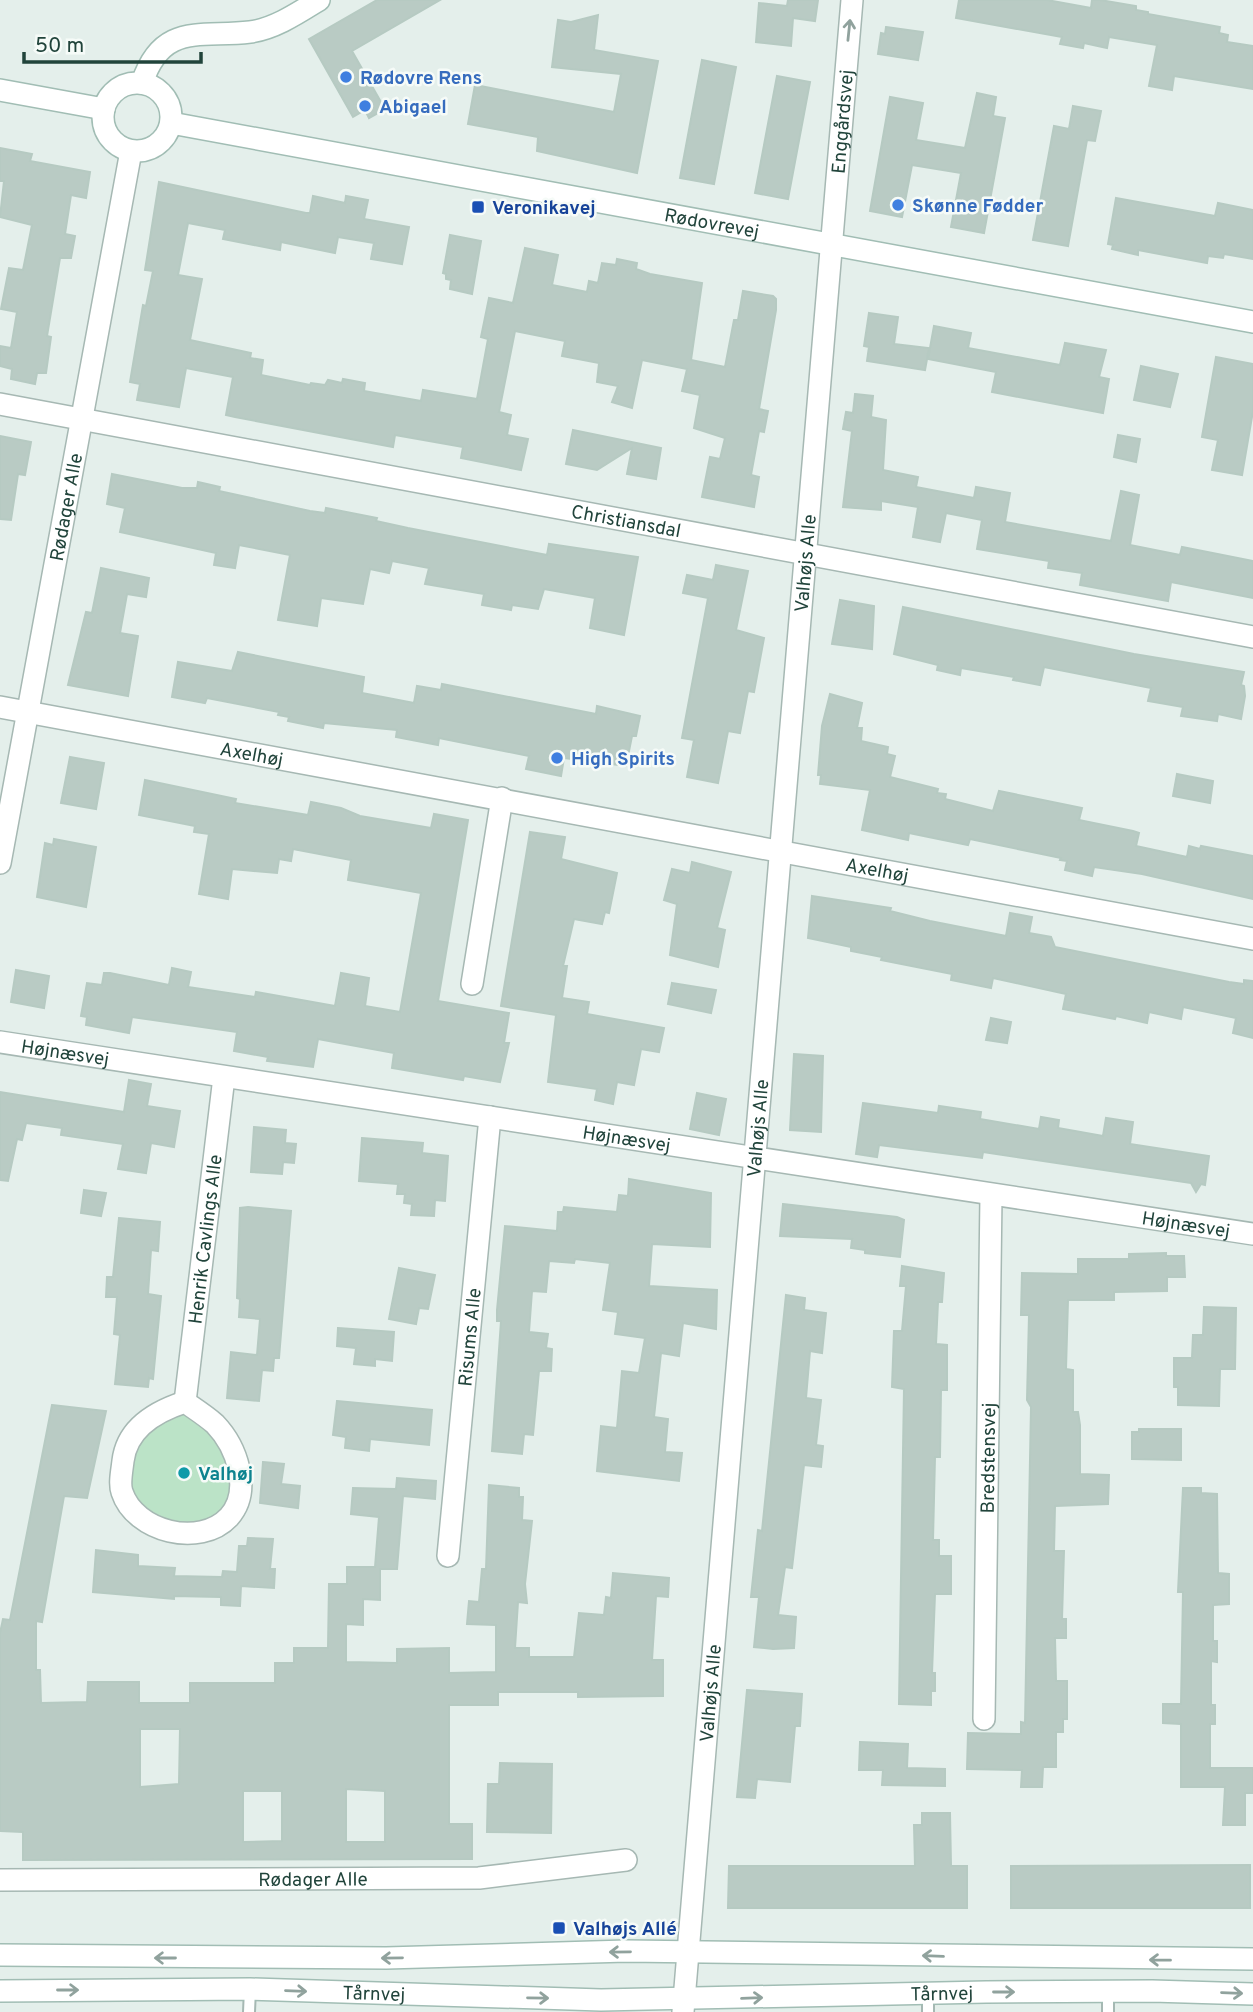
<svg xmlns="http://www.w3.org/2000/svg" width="1253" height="2012" font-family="Overpass,sans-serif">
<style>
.green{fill:#bbe3c7}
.building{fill:#b9cbc4;stroke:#b6cac2;stroke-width:2;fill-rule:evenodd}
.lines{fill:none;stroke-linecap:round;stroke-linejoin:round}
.lane-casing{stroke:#a6b8b3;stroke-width:14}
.street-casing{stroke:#a6b8b3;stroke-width:24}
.secondary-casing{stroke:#a1bdb4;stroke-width:24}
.lane{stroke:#fff;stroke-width:10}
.street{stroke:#fff;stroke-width:21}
.secondary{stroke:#fff;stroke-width:21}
.oneway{stroke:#90a29d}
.shop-dot{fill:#3f7fe0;stroke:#f6fbf8;stroke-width:2.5}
.transit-dot{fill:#1a4fb4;stroke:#f6fbf8;stroke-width:2.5}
.culture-dot{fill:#0f9aa8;stroke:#f6fbf8;stroke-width:2.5}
.labels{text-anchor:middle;stroke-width:5;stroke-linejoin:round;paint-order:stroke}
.shop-label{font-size:19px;font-weight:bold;fill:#366cbe;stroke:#f6fbf8;text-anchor:start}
.street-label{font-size:19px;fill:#21443b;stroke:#f6fbf8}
.transit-label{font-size:19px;font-weight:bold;fill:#164399;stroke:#f6fbf8;text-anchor:start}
.culture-label{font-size:19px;font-weight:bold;fill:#0d838f;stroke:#f6fbf8;text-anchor:start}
</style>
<rect width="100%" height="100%" fill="#e4efeb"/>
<path class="green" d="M181,1411L210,1431L234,1473L230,1493L220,1514C179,1530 157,1526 130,1490C134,1440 137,1437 181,1411Z"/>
<g class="building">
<path d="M377,0H440L352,51L385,109L369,118L365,110L353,117L309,39Z"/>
<path d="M788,0H818L815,21L793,18L791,46L756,42L759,3L787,6Z"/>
<path d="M959,0H1047L1091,8L1092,0H1100L1136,6V10L1148,12V14L1220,27L1219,33L1228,35L1227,42L1253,46V89L1174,76L1172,90L1149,86L1157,45L1109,37L1107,48L1084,43L1083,48L1060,44L1062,37L956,18Z"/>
<path d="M598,15L594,50L658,61L637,173L537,151L538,137L468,124L475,85L614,112L621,74L552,67L558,20L571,22Z"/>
<path d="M886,27L923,32L918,60L878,54L881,33L885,34Z"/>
<path d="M702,60L736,67L714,184L680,178Z"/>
<path d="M777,76L810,82L788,199L755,193Z"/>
<path d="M977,93L996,97L993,116L1005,118L984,233L951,227L961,173L912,165L902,217L870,211L890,97L923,103L916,140L965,148Z"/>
<path d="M1073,106L1101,111L1095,141L1087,140L1068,246L1033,240L1054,126L1069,129Z"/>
<path d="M0,148L32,154L30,161L90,172L86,198L71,195L65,234L75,236L71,258H60L47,336L51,337L46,373H37L35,384L11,379L12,369L0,366V346L11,348L17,312L1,309L9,268L23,270L32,225L0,217L4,181H0Z"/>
<path d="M159,182L306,213H310L313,196L345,203L346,196L368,200L364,219L409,227L402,264L371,259L374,243L338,237L335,253L281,242L280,250L223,239L225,230L188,223L178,275L202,279L190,340L251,353L250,358L263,360L261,375L310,385L311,383L325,385L328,380L342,383L343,379L365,383L364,391L421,401L423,390L477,399L488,339L481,337L489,298L513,303L525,248L558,255L552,285L587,292L589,281L598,283L602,263L616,265L617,259L637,263L636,269L650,274L702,283L691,360L725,367L734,320H738L743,291L773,296L776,299V310L759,409L768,411L764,432L759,431L751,475L759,477L754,507L702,497L710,457L720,459L725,438L694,428L700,395L682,391L687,369L642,360L632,408L612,402L618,386L597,382L599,363L562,356L565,341L515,331L499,412L511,415L507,435L528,439L521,470L461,458L463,447L395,435L393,447L235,417L226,415L233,377L191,369L186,368L179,407L137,400L140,384L130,382L143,305L146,306L153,271L145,270Z"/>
<path d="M1116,198L1215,216L1218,203L1253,210V259L1224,254L1223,258L1208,256L1207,263L1138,250V255L1112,249L1113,245L1108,244Z"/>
<path d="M450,235L481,241L472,294L450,289L451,280L446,279V274L443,273Z"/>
<path d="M869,313L898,317L894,344L929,348L925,370L867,361L869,347L864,346Z"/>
<path d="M934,326L971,333L968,348L1060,365L1065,343L1106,350L1099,377L1109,379L1103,413L992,392L996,372L928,359Z"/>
<path d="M1216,357L1253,364V411L1242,475L1212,470L1218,440L1202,437Z"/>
<path d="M1141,366L1178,374L1170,407L1134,400Z"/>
<path d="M855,394L873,396L871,417L886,420L883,470L918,477L916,487L974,498L976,487L1010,493L1005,522L1111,541L1121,491L1139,495L1130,545L1180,555L1182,547L1253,561V598L1171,582L1168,601L1080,585L1082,573L1048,568L1049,561L977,549L982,520L946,513L940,542L913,537L918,507L881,501V510L843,507L852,431L843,429L846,412L853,413Z"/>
<path d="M573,430L661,448L656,479L627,474L632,448L597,470L566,464Z"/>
<path d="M1118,435L1140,439L1136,462L1114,457Z"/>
<path d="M0,436L31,442L25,475L18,474L11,520L0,519Z"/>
<path d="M112,474L182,488H197L198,482L220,487L219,491L310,511L325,513L326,508L377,518L376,521L408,528L547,555L549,544L638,557L624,635L590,628L595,598L544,589L538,609L512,605L511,610L482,605L484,594L425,584L429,568L392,561L389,573L370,569L363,604L321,598L317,626L278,620L290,555L239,545L235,568L214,565L216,553L120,532L125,508L107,504Z"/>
<path d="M716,565L748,571L736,630L764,638L754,692L748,691L740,733L728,731L718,783L687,777L694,740L682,738L708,598L683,593L687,575L713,580Z"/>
<path d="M101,568L149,578L146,597L127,594L120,633L138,636L128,696L68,685L86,612L92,613Z"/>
<path d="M840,600L874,606L872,649L832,644Z"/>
<path d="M903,607L1134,654L1244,672L1241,685L1244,686L1245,696L1241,719L1218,714L1217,721L1181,716L1183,707L1148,701L1151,688L1044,667L1040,685L1013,680L1014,677L961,668L960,675L937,670L938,665L894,654Z"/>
<path d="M238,652L364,677L362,693L414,703L417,686L441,690L442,684L596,714L597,706L640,716L636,736H632L626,766L564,758L561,776L526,769L529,756L439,738L438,745L396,737L397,730L324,723L323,728L288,721L289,717L278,715L279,712L207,698L205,703L172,697L178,662L232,671Z"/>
<path d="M830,694L862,703L857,728H862L861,741L888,747L887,754L895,756L890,777L938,789L937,793L946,794L945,799L993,811L999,791L1082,808L1079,820L1133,831L1139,833L1136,846L1187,857L1189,846L1200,849L1201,846L1253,856V899L1142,874L1094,867L1092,876L1065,870L1067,861L1060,860L1061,858L970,839L968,845L909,833L908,840L862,830L870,790L820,784L821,775H818L822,726Z"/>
<path d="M70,757L104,763L96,809L61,803Z"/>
<path d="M1177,774L1213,781L1210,803L1173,796Z"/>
<path d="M145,780L236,799L235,803L308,815L311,802L341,808L360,816L431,828L434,814L468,820L438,1001L509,1013L504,1043H509L500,1082L464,1076L463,1080L392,1068L394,1053L318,1039L313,1067L267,1061L268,1057L234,1051L237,1032L132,1017L129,1033L86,1025L87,1017L81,1016L87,983L102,985L104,973H110L169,985L172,968L191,972L188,987L255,997L256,992L335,1006L341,973L369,978L365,1006L400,1012L421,893L348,880L351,860L293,849L291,861L279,859L277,873L232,869L228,899L199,894L209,834L194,832L195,826L139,815Z"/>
<path d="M530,832L565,837L561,859L617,873L609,913L605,912L602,924L574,919L563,966H567L562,998L589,1002L587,1014L664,1028L659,1052L641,1049L634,1085L617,1082L613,1104L595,1100L597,1089L548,1082L556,1015L501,1006Z"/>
<path d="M54,839L96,847L86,907L37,897L45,843L53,845Z"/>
<path d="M692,862L731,872L717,928L725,930L718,967L670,955L677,904L664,900L672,869L690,873Z"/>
<path d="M812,896L891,908L890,911L930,921L1006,936L1010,913L1032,917L1029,933L1051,937L1055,947L1229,982L1244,984V980L1253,981V1038L1233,1033L1236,1018L1183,1007L1181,1019L1149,1012L1147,1023L1116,1016L1115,1019L1063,1009L1066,994L993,978L991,988L951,980L952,974L881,960L882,957L851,951V947L808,938Z"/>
<path d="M16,970L49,976L44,1008L11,1002Z"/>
<path d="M672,983L716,990L711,1013L668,1004Z"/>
<path d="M991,1018L1011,1022L1007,1043L986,1040Z"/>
<path d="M794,1054L823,1056L821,1132L790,1130Z"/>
<path d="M129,1080L151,1084L147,1106L180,1111L174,1147L151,1143L146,1173L118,1169L123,1144L61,1135L62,1128L26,1123L22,1140L17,1139L8,1181L0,1180V1092L124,1112Z"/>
<path d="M697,1093L726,1099L719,1135L690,1129Z"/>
<path d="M863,1103L938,1113L939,1106L981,1112L980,1119L1039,1129L1041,1117L1059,1120L1058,1128L1103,1136L1106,1118L1133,1122L1130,1144L1209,1156L1205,1185L1201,1184L1196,1192L1191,1183L983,1152L982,1158L879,1145L877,1157L856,1154Z"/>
<path d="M254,1127L286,1130L285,1143L296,1144L294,1163L283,1162L282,1174L251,1172Z"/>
<path d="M362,1138L423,1143L422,1153L448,1156L445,1201L435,1200L434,1216L411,1215L412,1204L404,1203L405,1194H397L398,1184L359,1181Z"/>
<path d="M629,1179L711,1193L710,1247L652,1244L649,1286L717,1290L716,1329L683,1323L679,1356L661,1353L654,1417L668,1419L665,1452L682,1453L679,1481L597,1471L601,1426L617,1428L622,1371L639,1373L645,1338L615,1334L618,1312L603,1310L610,1263L575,1259L574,1263L549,1261L546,1292L532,1291L529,1332L548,1334L546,1348L552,1349L551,1371H539L533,1435L524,1434L522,1454L492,1451L501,1321H497V1310L505,1226L557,1231L558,1212H563L564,1207L617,1212L619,1195L628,1196Z"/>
<path d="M84,1190L106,1193L101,1216L81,1213Z"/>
<path d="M783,1204L897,1217L904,1220L900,1257L865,1253V1250L851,1248L852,1239L780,1236Z"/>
<path d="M248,1207L291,1211L279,1358H274L273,1371L262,1370L259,1401L227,1398L231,1352L257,1355L260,1319L239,1317L240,1299L237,1298L240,1208Z"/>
<path d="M119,1218L160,1222L158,1251L151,1250L148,1294L161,1296L153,1379L149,1378L148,1387L115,1384L120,1335L114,1334L117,1297H106L107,1277H113Z"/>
<path d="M1166,1253V1256H1184L1185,1277H1167V1291L1114,1292V1300H1068L1066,1369L1073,1370V1412H1078L1080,1425V1474L1109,1475L1108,1504L1055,1506L1054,1551H1064L1062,1619H1066V1638H1055L1056,1681H1067V1719H1063V1732H1056V1767H1043L1042,1787H1021L1022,1770L967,1769L968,1733L1021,1734V1722L1025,1723L1031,1407L1027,1400L1029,1315H1021L1022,1273L1078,1274V1259H1129V1254Z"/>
<path d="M902,1266L944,1273L942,1302H938L936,1344L947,1345V1390H941L940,1457H935L933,1540H939V1556H951V1594H935L932,1673H935V1691H931V1705L899,1704L904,1389L892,1387L894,1331H902L906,1286H900Z"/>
<path d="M399,1268L435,1275L428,1309L419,1308L416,1324L389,1319Z"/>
<path d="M786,1295L805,1298L804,1310L826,1313L822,1353L810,1351L806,1398L821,1400L816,1445L823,1446L821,1467L804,1465L792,1568L785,1567L778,1615L796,1617L794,1648L773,1649L754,1647L759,1597H751L758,1530L762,1531Z"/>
<path d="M1204,1307L1236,1308L1235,1369H1220L1219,1406L1178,1405V1387H1174V1358H1192L1193,1335H1203Z"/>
<path d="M338,1328L394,1332L392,1361L375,1359V1366L354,1364L356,1348L337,1346Z"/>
<path d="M337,1401L432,1410L429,1445L370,1439L369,1451L345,1448L346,1437L333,1435Z"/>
<path d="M52,1405L106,1411L87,1498L64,1496L42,1622L36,1621V1670H40L41,1703L87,1702L88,1682H139V1703H190V1683H275V1663H294V1648H328L329,1584H347V1567H375L379,1517L351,1514L353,1488L396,1489L397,1478L436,1481L435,1499L403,1496L397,1569H380V1600L363,1599V1625L346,1624V1662L397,1663V1649L449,1648V1673L496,1672V1625L467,1624L469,1601L479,1602L482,1569H486L489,1485L519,1488V1497H523L522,1520L532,1521L525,1584L527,1603L518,1602L515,1648H529V1657H574L579,1613L604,1615L606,1597L611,1598L613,1573L669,1578L668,1597L656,1596L652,1660H663V1696L578,1697V1692H498V1705H449V1824H472V1859L23,1860V1832L0,1831V1633L3,1619L10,1620ZM140,1729H180L179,1784L140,1787ZM346,1789L385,1791V1842H346ZM243,1791H282V1841L243,1842Z"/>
<path d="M1139,1429H1181V1460L1132,1459V1432H1139Z"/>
<path d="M263,1462L284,1464L281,1484L300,1486L298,1508L260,1503Z"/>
<path d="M1183,1488H1201V1493L1217,1494L1218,1573L1229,1574V1604L1213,1605V1641H1217V1662L1211,1661V1705H1215V1724H1210V1768H1253V1793H1245V1825H1223L1225,1787H1181V1724L1163,1723V1704H1181L1183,1592H1178Z"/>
<path d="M248,1538L273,1539L270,1569H275L274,1588L241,1586L240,1606L221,1605V1597L174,1596V1599L93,1592L96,1550L138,1555V1566L175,1568L174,1576L222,1577L223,1571L237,1572L239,1546H247Z"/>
<path d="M747,1690L802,1694L800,1726H795L790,1782L757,1779L755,1798L737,1797Z"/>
<path d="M860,1742L908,1744L907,1768L945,1769V1786L882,1785L883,1770H859Z"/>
<path d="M500,1763L552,1764L551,1833L487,1832L488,1784H499Z"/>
<path d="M922,1813H950L951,1866H967V1908H728L729,1866H915L914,1825H922Z"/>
<path d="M1250,1865V1908H1011V1866Z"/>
</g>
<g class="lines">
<defs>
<g id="lane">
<path d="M249,2012L250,1989"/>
<path d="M928,2012V1993"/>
<path d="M1108,2012V1991"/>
</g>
<g id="street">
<path id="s1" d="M0,404L1253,637"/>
<path id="s2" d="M0,707L1253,939"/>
<path id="s3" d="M0,863L131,151"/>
<path d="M472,984L502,798"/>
<path id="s4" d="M0,1042L1253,1234"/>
<path d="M185,1402C195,1409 206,1416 215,1424C236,1446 253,1490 229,1517C200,1548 135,1532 122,1492C119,1484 122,1470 123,1461C127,1427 157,1411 185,1402Z"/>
<path id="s5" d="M185,1402L224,1077"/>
<path id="s6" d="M448,1556L490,1117"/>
<path id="s7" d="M984,1719L991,1196"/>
<path id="s8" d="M0,1880L479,1878L626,1860"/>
<path id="s9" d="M683,2012L852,0"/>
</g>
<g id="secondary">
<path d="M142,83C162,22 200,38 250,32C274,29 298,13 319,0"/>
<circle cx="137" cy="117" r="34"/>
<path d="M0,90L104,109"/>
<path id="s10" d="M171,123L1253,322"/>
<path d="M0,1955L386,1958L626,1951L1253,1959"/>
<path id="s11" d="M0,1991L250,1989L601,2000L986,1992L1152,1991L1253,1994"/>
</g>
</defs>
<use href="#lane" class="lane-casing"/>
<use href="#street" class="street-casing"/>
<use href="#secondary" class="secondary-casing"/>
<use href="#lane" class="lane"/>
<use href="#street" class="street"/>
<use href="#secondary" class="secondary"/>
</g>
<defs><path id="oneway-shaft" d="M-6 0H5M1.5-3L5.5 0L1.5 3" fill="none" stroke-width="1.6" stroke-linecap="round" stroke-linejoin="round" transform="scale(1.75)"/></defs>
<g class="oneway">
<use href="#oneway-shaft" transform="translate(849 30) rotate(-84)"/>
<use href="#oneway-shaft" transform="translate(620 1952) rotate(179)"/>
<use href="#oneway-shaft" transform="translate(933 1956) rotate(-178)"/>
<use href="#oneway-shaft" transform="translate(165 1958) rotate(-180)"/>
<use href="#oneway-shaft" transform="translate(392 1958) rotate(179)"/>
<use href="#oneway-shaft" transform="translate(1160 1960) rotate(-179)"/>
<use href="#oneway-shaft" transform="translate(68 1990)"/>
<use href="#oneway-shaft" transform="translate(296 1991) rotate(2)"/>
<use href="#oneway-shaft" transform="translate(1004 1992)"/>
<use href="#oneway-shaft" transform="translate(1232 1993) rotate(2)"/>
<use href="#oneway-shaft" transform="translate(538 1998) rotate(1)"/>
<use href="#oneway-shaft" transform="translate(752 1998) rotate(-2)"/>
</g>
<g class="shop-dot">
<circle cx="346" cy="77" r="7"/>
<circle cx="365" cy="106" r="7"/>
<circle cx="898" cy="205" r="7"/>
<circle cx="557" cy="758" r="7"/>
</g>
<g class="transit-dot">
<rect x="471" y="200" width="14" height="14" rx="3.5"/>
<rect x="552" y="1921" width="14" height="14" rx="3.5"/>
</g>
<circle class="culture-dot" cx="184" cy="1473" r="7"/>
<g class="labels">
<g class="shop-label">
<text x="360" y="84">Rødovre Rens</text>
<text x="379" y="113">Abigael</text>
<text x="912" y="212">Skønne Fødder</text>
<text x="571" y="765">High Spirits</text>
</g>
<g class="street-label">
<text dy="7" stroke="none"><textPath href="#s9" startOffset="1897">Enggårdsvej</textPath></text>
<text dy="7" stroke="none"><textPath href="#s10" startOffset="550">Rødovrevej</textPath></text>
<text dy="7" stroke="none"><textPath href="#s3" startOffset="362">Rødager Alle</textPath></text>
<text dy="7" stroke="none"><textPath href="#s1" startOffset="637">Christiansdal</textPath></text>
<text dy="7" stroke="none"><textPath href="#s9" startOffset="1454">Valhøjs Alle</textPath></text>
<text dy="7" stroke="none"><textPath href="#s2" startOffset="256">Axelhøj</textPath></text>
<text dy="7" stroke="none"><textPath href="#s2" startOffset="892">Axelhøj</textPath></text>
<text dy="7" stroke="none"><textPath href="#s4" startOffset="66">Højnæsvej</textPath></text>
<text dy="7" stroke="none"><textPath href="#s9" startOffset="887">Valhøjs Alle</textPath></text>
<text dy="7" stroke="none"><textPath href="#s4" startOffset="634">Højnæsvej</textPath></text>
<text dy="7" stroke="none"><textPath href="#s4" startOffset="1200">Højnæsvej</textPath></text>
<text dy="7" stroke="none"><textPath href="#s5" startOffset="164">Henrik Cavlings Alle</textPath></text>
<text dy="7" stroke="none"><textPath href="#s6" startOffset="220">Risums Alle</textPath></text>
<text dy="7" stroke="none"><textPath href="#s7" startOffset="261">Bredstensvej</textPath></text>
<text dy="7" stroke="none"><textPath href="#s9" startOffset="320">Valhøjs Alle</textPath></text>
<text dy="7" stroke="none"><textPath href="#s8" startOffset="313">Rødager Alle</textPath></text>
<text dy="7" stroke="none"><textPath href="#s11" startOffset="942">Tårnvej</textPath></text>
<text dy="7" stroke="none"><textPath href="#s11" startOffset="374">Tårnvej</textPath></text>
</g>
<g class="transit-label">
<text x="492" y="214">Veronikavej</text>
<text x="573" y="1935">Valhøjs Allé</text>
</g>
<g class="culture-label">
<text x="198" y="1480">Valhøj</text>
</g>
</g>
<path d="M24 52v10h177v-10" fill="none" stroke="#21443b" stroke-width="3.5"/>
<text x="35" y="52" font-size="21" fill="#21443b" stroke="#f6fbf8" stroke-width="5" paint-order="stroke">50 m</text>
</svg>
